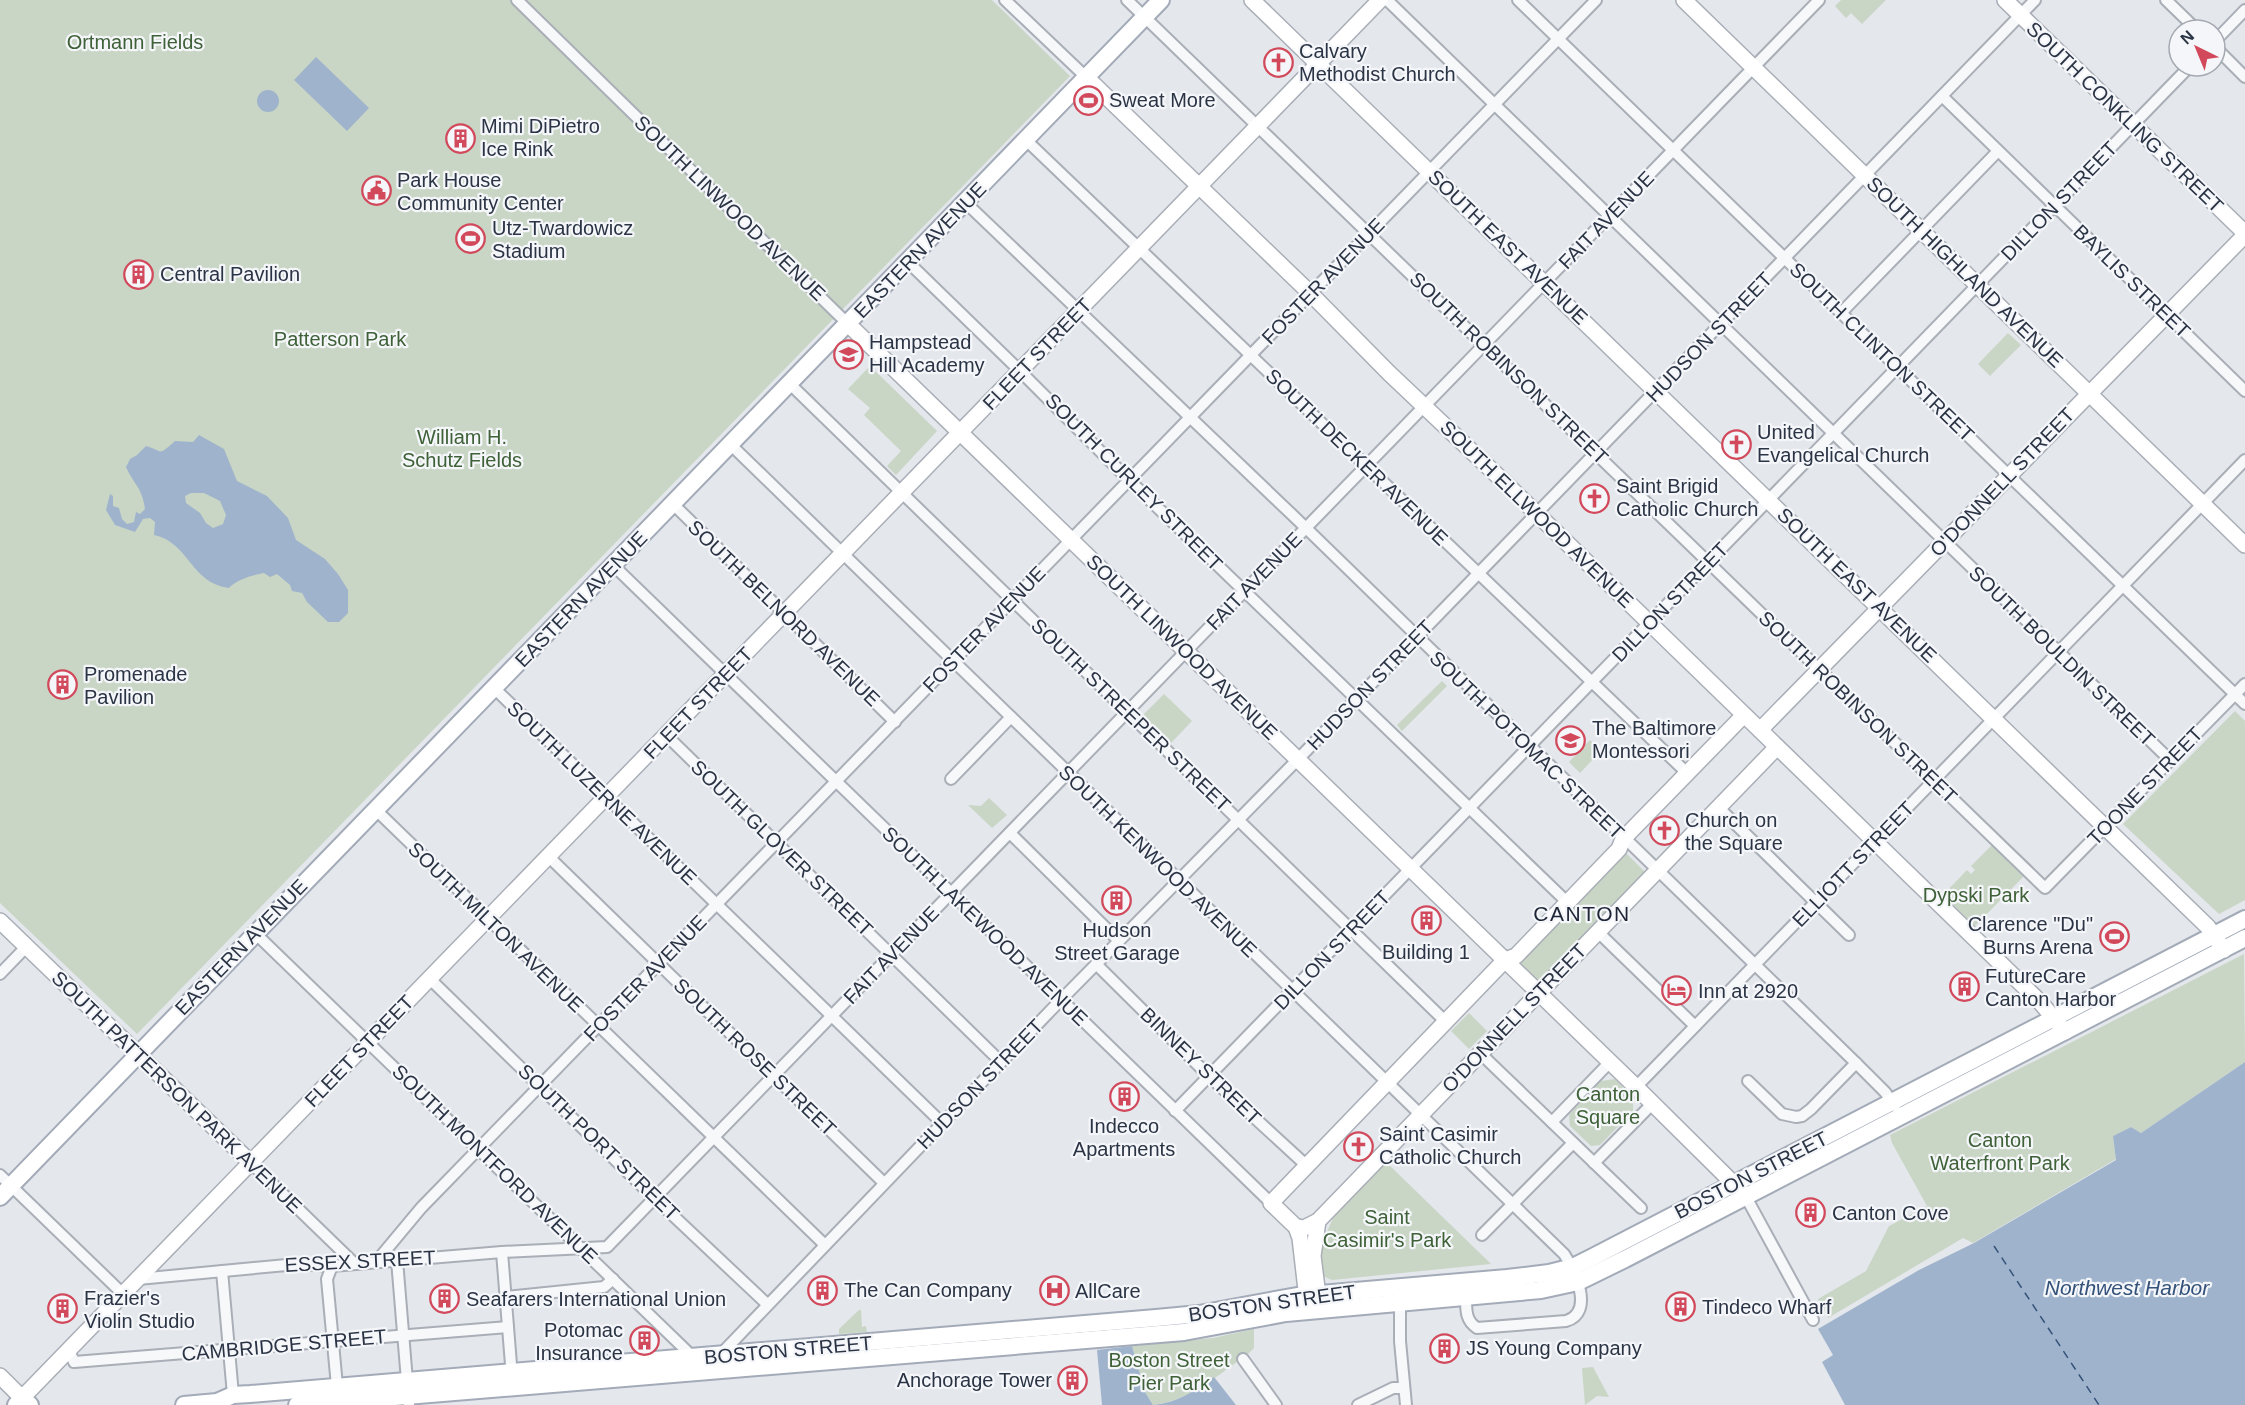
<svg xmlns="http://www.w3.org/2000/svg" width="2245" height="1405" font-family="Helvetica,sans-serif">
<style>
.green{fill:#c9d6c5}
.water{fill:#9fb4cc;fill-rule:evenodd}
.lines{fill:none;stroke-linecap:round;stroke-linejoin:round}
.ferry{stroke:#34527a;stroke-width:1.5;stroke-dasharray:8 6;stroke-linecap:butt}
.street-casing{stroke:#a9aeb7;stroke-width:14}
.secondary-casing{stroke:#a9aeb7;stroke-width:18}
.primary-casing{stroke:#a3abb8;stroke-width:20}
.street{stroke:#f7f8fa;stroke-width:10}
.secondary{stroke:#fff;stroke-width:15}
.primary{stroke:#fff;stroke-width:16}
.labels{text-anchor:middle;stroke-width:4.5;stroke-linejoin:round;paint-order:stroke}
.park-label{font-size:20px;fill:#3f6138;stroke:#f4f6f9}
.poi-label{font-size:20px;fill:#2b3445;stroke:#f4f6f9;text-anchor:start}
.street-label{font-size:20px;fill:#2b3445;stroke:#f4f6f9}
.neighbourhood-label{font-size:21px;letter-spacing:1.5px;fill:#1d2536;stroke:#f4f6f9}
.water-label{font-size:21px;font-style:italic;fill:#34527a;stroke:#f4f6f9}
</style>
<rect width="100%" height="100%" fill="#e4e7ec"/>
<g class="green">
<path d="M0,0H992L1070,76L137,1034L0,903Z"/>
<path d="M1841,0H1886L1862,24L1851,13L1846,18L1835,6Z"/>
<path d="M2008,333L2021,345L1990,376L1978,364Z"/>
<path d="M870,366L937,431L896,475L887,466L901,451L864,415L870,408L848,389Z"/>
<path d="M1442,681L1447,686L1402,731L1397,725Z"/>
<path d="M1164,694L1192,721L1171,743L1143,715Z"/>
<path d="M2235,711L2245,721V900L2219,914L2123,824Z"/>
<path d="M1590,740L1601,751L1580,773L1569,762Z"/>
<path d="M989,798L1007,815L992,828L968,805L981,806Z"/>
<path d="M1992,845L2024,876L1975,926L1943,895L1967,870L1971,874L1975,870L1971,866Z"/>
<path d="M1624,851L1645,872V874L1542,980H1538L1519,962Z"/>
<path d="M2244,954L2245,1062L2141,1133L2131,1127L2113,1136L2116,1159L1973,1243L1963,1238L1828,1318L1818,1299L1866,1271L1889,1226L1927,1206L1892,1143L1890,1135Z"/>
<path d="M1469,1013L1487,1031L1469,1049L1451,1031Z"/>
<path d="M1615,1079L1633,1099V1111L1600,1145L1591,1146L1570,1126L1569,1115L1601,1081Z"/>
<path d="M1386,1162L1491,1264L1332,1280L1323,1276L1321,1246L1333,1218Z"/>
<path d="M859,1310H861L862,1327L866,1326L867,1332L839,1334V1329Z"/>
<path d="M1254,1329V1348L1248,1354C1219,1374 1190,1401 1153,1405L1145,1392L1132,1346L1213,1338Z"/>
<path d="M1593,1367L1609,1397L1597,1396L1585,1405L1582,1368Z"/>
</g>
<g class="water">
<path d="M316,57L369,108L347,131L294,80Z"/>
<circle cx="268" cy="101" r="11"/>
<path d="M199,435L224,449L237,481L267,496L288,518L296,540L325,559L338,574L348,590V613L339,622H328L307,602L302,593L292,591L290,585L277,574L270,577L264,573C253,575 237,579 229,588C190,583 190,543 154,535L155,522L150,518L143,519L135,532L115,525L106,510L110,494L113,496V506L119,508L122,519L127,524L134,522L136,512L140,514L145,509C142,487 134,485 126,467L130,459L137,455L146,446C164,451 157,457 175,441L193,442ZM191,493H204L220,501L226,515L223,524L213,528L206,523L200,513L186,503L185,496Z"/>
<path d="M2245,1062V1405H1845L1822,1362L1833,1355L1818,1329L1919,1270L1974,1243L2116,1160L2113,1136L2131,1127L2141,1133Z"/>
<path d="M1132,1346L1145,1392L1153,1405C1177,1403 1195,1391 1214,1377L1236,1405H1102L1097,1350Z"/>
</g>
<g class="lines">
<path class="ferry" d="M1994,1246L2099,1405"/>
<defs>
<g id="street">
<path d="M517,0L848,324"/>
<path d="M1005,0L1087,78"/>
<path d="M1127,0L2045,888L2245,684"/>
<path d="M1387,0L2170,760"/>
<path d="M1518,0L2245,704"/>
<path d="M2166,0L2197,30"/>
<path d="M2215,41L2245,10"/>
<path d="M2215,47L2245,77"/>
<path d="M1942,96L2245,391"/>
<path d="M1026,140L1687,773"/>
<path d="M966,203L1306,528L1856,1063L1885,1092L1895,1106"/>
<path d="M908,262L1020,371L1130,481L1567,902"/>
<path d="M1841,313L1998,151"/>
<path d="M790,384L1446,1022"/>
<path d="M730,444L1564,1254C1575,1270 1595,1313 1566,1321L1477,1328C1466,1321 1466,1311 1466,1298"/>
<path d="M673,504L895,722"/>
<path d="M613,565L1271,1203"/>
<path d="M494,688L942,1123"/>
<path d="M666,735L1001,1062"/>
<path d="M951,779L1011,717"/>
<path d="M1719,808L1849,935"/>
<path d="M375,809L825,1245"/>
<path d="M1010,833L1119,941"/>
<path d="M548,856L884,1183"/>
<path d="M1598,932L1695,1026"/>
<path d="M255,933L694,1358"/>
<path d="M1096,964L1209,1076L1307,1166"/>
<path d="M0,974L27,946"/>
<path d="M430,979L647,1191L767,1304"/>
<path d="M1480,1053L1641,1208"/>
<path d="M1748,1081L1782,1114L1796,1117L1802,1116L1811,1109L1856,1063"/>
<path d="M1636,1087L2245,460"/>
<path d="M1175,1111L2190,66"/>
<path d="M1552,1122L1610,1062"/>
<path d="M251,1163L354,1263"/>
<path d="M1594,1163L1652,1104"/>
<path d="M0,1175L123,1294"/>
<path d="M1746,1197L1813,1320"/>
<path d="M1482,1235L1573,1143"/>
<path d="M502,1252L512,1377"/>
<path d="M397,1260L409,1405"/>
<path d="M376,1262L421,1208L1596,0"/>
<path d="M332,1266L327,1279L337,1386"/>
<path d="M222,1271L233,1395"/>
<path d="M138,1279L297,1264L332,1266L502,1252L607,1247L1819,0"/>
<path d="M1400,1296V1341L1406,1405"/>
<path d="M505,1297L604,1287L613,1279"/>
<path d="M69,1350L74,1362L508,1327"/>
<path d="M720,1355L1052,1009L1305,752L2035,0"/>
<path d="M1243,1359L1276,1405"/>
<path d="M1358,1405L1393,1388H1404"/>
</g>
<g id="secondary">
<path d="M1252,0L2208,927L2224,950"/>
<path d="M1684,0L2245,545"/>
<path d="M2005,0L2245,233"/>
<path d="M1087,78L1311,294L1389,373L1501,479L1997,960L2041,1003L2065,1032"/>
<path d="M848,324L1636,1087L1742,1192"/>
<path d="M1760,730L2245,235"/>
<path d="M0,921L251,1163"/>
<path d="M1318,1221L1313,1256L1319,1304"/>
<path d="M1296,1227L1304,1228L1318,1221L1777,747"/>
<path d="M1308,1307L1300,1238L1296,1227L1271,1203L1505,960L1516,956L1619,849L1623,839L1744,715"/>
<path d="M0,1376L22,1398L1380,0"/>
</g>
<g id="primary">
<path d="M0,1197L1161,0"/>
<path d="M16,1405L22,1398L30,1405"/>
<path d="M184,1405L217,1402L233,1395L250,1394L1156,1318L1199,1314L1297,1296L1507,1278L1549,1273L1573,1267L1591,1258L2245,919"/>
<path d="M297,1405L1184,1332L1286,1313L1541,1290L1578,1282L1625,1259L2245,938"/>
</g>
</defs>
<use href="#street" class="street-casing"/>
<use href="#secondary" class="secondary-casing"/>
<use href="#primary" class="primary-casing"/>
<use href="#street" class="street"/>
<use href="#secondary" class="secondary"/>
<use href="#primary" class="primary"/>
</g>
<defs>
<symbol id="church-ring" viewBox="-11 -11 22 22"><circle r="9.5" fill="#f4f6f9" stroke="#d1495b" stroke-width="1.5"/><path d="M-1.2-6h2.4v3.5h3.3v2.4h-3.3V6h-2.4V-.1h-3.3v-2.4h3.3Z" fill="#d1495b"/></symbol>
<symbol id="stadium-ring" viewBox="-11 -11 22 22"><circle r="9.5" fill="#f4f6f9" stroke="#d1495b" stroke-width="1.5"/><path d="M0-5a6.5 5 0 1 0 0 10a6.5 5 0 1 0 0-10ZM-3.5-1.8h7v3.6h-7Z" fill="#d1495b"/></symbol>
<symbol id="building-ring" viewBox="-11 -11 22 22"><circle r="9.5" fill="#f4f6f9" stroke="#d1495b" stroke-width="1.5"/><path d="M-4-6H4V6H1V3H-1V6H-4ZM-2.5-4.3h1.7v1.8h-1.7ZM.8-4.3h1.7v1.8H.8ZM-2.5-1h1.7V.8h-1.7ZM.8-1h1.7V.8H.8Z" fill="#d1495b"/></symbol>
<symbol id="civic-ring" viewBox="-11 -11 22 22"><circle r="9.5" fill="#f4f6f9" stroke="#d1495b" stroke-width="1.5"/><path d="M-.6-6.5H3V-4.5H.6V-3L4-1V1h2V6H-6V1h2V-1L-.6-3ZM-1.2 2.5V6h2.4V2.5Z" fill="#d1495b"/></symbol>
<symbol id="school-ring" viewBox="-11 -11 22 22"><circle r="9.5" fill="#f4f6f9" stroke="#d1495b" stroke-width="1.5"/><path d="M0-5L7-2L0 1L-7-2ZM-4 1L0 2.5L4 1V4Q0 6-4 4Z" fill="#d1495b"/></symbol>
<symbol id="hotel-ring" viewBox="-11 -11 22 22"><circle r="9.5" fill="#f4f6f9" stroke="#d1495b" stroke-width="1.5"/><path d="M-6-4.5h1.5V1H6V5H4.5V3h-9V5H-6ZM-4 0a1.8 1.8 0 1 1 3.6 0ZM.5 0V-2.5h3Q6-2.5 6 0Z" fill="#d1495b"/></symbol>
<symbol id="hospital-ring" viewBox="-11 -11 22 22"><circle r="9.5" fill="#f4f6f9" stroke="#d1495b" stroke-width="1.5"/><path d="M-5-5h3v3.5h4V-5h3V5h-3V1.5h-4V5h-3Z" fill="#d1495b"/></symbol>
</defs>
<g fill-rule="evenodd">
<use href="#church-ring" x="1262" y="46" width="33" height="33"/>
<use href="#stadium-ring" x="1072" y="84" width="33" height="33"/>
<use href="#building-ring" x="444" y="122" width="33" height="33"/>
<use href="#civic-ring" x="360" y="174" width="33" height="33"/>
<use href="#stadium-ring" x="454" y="222" width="33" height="33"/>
<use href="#building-ring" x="122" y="258" width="33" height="33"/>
<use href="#school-ring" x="832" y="338" width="33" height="33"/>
<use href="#church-ring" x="1720" y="428" width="33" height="33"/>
<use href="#church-ring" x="1578" y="482" width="33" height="33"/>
<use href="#building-ring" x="46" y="668" width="33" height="33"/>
<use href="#school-ring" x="1554" y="724" width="33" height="33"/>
<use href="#church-ring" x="1648" y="814" width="33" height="33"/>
<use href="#building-ring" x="1100" y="884" width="33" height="33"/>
<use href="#building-ring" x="1410" y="904" width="33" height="33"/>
<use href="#stadium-ring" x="2098" y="920" width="33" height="33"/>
<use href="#building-ring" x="1948" y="970" width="33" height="33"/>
<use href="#hotel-ring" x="1660" y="974" width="33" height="33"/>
<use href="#building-ring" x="1108" y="1080" width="33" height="33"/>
<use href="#church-ring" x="1342" y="1130" width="33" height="33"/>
<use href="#building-ring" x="1794" y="1196" width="33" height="33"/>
<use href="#building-ring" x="806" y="1274" width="33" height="33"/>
<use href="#hospital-ring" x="1038" y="1274" width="33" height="33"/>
<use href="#building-ring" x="428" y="1282" width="33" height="33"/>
<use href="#building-ring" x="1664" y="1290" width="33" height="33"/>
<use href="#building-ring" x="46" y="1292" width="33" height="33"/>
<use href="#building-ring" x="628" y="1324" width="33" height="33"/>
<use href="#building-ring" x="1428" y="1332" width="33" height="33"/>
<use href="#building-ring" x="1056" y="1364" width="33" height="33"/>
</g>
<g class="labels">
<g class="park-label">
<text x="135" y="49">Ortmann Fields</text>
<text x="340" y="346">Patterson Park</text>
<text x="462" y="444">William H.<tspan x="462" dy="23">Schutz Fields</tspan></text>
<text x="1976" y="902">Dypski Park</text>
<text x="1608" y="1101">Canton<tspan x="1608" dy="23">Square</tspan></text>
<text x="2000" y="1147">Canton<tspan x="2000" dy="23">Waterfront Park</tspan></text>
<text x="1387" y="1224">Saint<tspan x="1387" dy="23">Casimir's Park</tspan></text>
<text x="1169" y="1367">Boston Street<tspan x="1169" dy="23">Pier Park</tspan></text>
</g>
<g class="poi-label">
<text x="1299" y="58">Calvary<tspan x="1299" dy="23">Methodist Church</tspan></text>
<text x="1109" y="107">Sweat More</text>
<text x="481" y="133">Mimi DiPietro<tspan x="481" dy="23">Ice Rink</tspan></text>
<text x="397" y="187">Park House<tspan x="397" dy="23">Community Center</tspan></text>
<text x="492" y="235">Utz-Twardowicz<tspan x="492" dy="23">Stadium</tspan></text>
<text x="160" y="281">Central Pavilion</text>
<text x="869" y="349">Hampstead<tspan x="869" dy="23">Hill Academy</tspan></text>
<text x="1757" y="439">United<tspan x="1757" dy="23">Evangelical Church</tspan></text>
<text x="1616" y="493">Saint Brigid<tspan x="1616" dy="23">Catholic Church</tspan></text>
<text x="84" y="681">Promenade<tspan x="84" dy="23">Pavilion</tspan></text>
<text x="1592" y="735">The Baltimore<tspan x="1592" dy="23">Montessori</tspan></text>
<text x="1685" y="827">Church on<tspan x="1685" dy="23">the Square</tspan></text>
<text x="2093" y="931" text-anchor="end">Clarence "Du"<tspan x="2093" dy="23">Burns Arena</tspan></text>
<text x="1117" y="937" text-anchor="middle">Hudson<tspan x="1117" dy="23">Street Garage</tspan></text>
<text x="1426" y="959" text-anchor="middle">Building 1</text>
<text x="1985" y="983">FutureCare<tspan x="1985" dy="23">Canton Harbor</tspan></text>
<text x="1698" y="998">Inn at 2920</text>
<text x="1124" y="1133" text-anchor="middle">Indecco<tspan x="1124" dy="23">Apartments</tspan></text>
<text x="1379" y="1141">Saint Casimir<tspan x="1379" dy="23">Catholic Church</tspan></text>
<text x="1832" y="1220">Canton Cove</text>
<text x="844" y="1297">The Can Company</text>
<text x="1075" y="1298">AllCare</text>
<text x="84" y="1305">Frazier's<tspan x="84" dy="23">Violin Studio</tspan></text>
<text x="466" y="1306">Seafarers International Union</text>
<text x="1702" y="1314">Tindeco Wharf</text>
<text x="623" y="1337" text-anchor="end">Potomac<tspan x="623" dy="23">Insurance</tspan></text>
<text x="1466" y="1355">JS Young Company</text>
<text x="1052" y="1387" text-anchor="end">Anchorage Tower</text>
</g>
<g class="street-label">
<text transform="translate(2125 117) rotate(44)" y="7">SOUTH CONKLING STREET</text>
<text transform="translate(2059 201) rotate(-46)" y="7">DILLON STREET</text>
<text transform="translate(730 208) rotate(44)" y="7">SOUTH LINWOOD AVENUE</text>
<text transform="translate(1606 220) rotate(-46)" y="7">FAIT AVENUE</text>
<text transform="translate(1508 247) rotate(44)" y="7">SOUTH EAST AVENUE</text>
<text transform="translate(920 250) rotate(-46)" y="7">EASTERN AVENUE</text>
<text transform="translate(1965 272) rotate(44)" y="7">SOUTH HIGHLAND AVENUE</text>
<text transform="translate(1323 281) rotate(-46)" y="7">FOSTER AVENUE</text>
<text transform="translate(2132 281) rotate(44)" y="7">BAYLIS STREET</text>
<text transform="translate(1709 337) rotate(-46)" y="7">HUDSON STREET</text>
<text transform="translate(1882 352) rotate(44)" y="7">SOUTH CLINTON STREET</text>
<text transform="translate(1037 354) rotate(-46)" y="7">FLEET STREET</text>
<text transform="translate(1509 368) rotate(44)" y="7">SOUTH ROBINSON STREET</text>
<text transform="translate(1357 457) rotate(44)" y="7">SOUTH DECKER AVENUE</text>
<text transform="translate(1134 482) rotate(45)" y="7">SOUTH CURLEY STREET</text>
<text transform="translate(2002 482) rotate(-46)" y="7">O'DONNELL STREET</text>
<text transform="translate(1537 514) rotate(44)" y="7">SOUTH ELLWOOD AVENUE</text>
<text transform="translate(1254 581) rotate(-46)" y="7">FAIT AVENUE</text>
<text transform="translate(1857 585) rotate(44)" y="7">SOUTH EAST AVENUE</text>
<text transform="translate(581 599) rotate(-46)" y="7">EASTERN AVENUE</text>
<text transform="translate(1670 602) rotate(-46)" y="7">DILLON STREET</text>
<text transform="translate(784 613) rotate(44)" y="7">SOUTH BELNORD AVENUE</text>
<text transform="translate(984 629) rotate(-46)" y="7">FOSTER AVENUE</text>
<text transform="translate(1182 647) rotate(44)" y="7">SOUTH LINWOOD AVENUE</text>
<text transform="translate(2062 656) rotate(44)" y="7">SOUTH BOULDIN STREET</text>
<text transform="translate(1370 685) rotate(-46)" y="7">HUDSON STREET</text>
<text transform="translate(698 703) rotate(-46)" y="7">FLEET STREET</text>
<text transform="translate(1858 707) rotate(44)" y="7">SOUTH ROBINSON STREET</text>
<text transform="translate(1131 715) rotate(44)" y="7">SOUTH STREEPER STREET</text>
<text transform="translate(1527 745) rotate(44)" y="7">SOUTH POTOMAC STREET</text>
<text transform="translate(2145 786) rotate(-46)" y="7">TOONE STREET</text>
<text transform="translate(602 793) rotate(44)" y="7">SOUTH LUZERNE AVENUE</text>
<text transform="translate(782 848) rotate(44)" y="7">SOUTH GLOVER STREET</text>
<text transform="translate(1158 861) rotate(44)" y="7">SOUTH KENWOOD AVENUE</text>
<text transform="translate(1853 864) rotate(-46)" y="7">ELLIOTT STREET</text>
<text transform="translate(985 926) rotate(44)" y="7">SOUTH LAKEWOOD AVENUE</text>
<text transform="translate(496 927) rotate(44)" y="7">SOUTH MILTON AVENUE</text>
<text transform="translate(241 947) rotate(-46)" y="7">EASTERN AVENUE</text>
<text transform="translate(1332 950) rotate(-46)" y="7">DILLON STREET</text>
<text transform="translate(891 955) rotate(-46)" y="7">FAIT AVENUE</text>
<text transform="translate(645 978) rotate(-46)" y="7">FOSTER AVENUE</text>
<text transform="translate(1514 1018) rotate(-46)" y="7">O'DONNELL STREET</text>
<text transform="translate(359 1051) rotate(-46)" y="7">FLEET STREET</text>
<text transform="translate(755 1057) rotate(44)" y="7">SOUTH ROSE STREET</text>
<text transform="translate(1201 1066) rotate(44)" y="7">BINNEY STREET</text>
<text transform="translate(980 1084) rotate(-46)" y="7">HUDSON STREET</text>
<text transform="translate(177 1092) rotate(44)" y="7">SOUTH PATTERSON PARK AVENUE</text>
<text transform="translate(599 1142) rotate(44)" y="7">SOUTH PORT STREET</text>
<text transform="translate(495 1164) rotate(44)" y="7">SOUTH MONTFORD AVENUE</text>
<text transform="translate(1751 1175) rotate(-27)" y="7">BOSTON STREET</text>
<text transform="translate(360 1261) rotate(-3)" y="7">ESSEX STREET</text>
<text transform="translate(1272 1303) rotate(-8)" y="7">BOSTON STREET</text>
<text transform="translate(284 1345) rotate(-5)" y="7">CAMBRIDGE STREET</text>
<text transform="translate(788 1350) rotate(-5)" y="7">BOSTON STREET</text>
</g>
<g class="neighbourhood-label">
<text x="1582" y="921">CANTON</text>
</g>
<g class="water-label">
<text x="2127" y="1295">Northwest Harbor</text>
</g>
</g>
<g transform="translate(2197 48) rotate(317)"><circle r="28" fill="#f4f6f9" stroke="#a4a8b1" stroke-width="1.5"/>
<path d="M0-4.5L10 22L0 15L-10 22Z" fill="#d1495b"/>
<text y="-9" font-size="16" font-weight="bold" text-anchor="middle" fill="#2b3445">N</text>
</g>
</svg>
